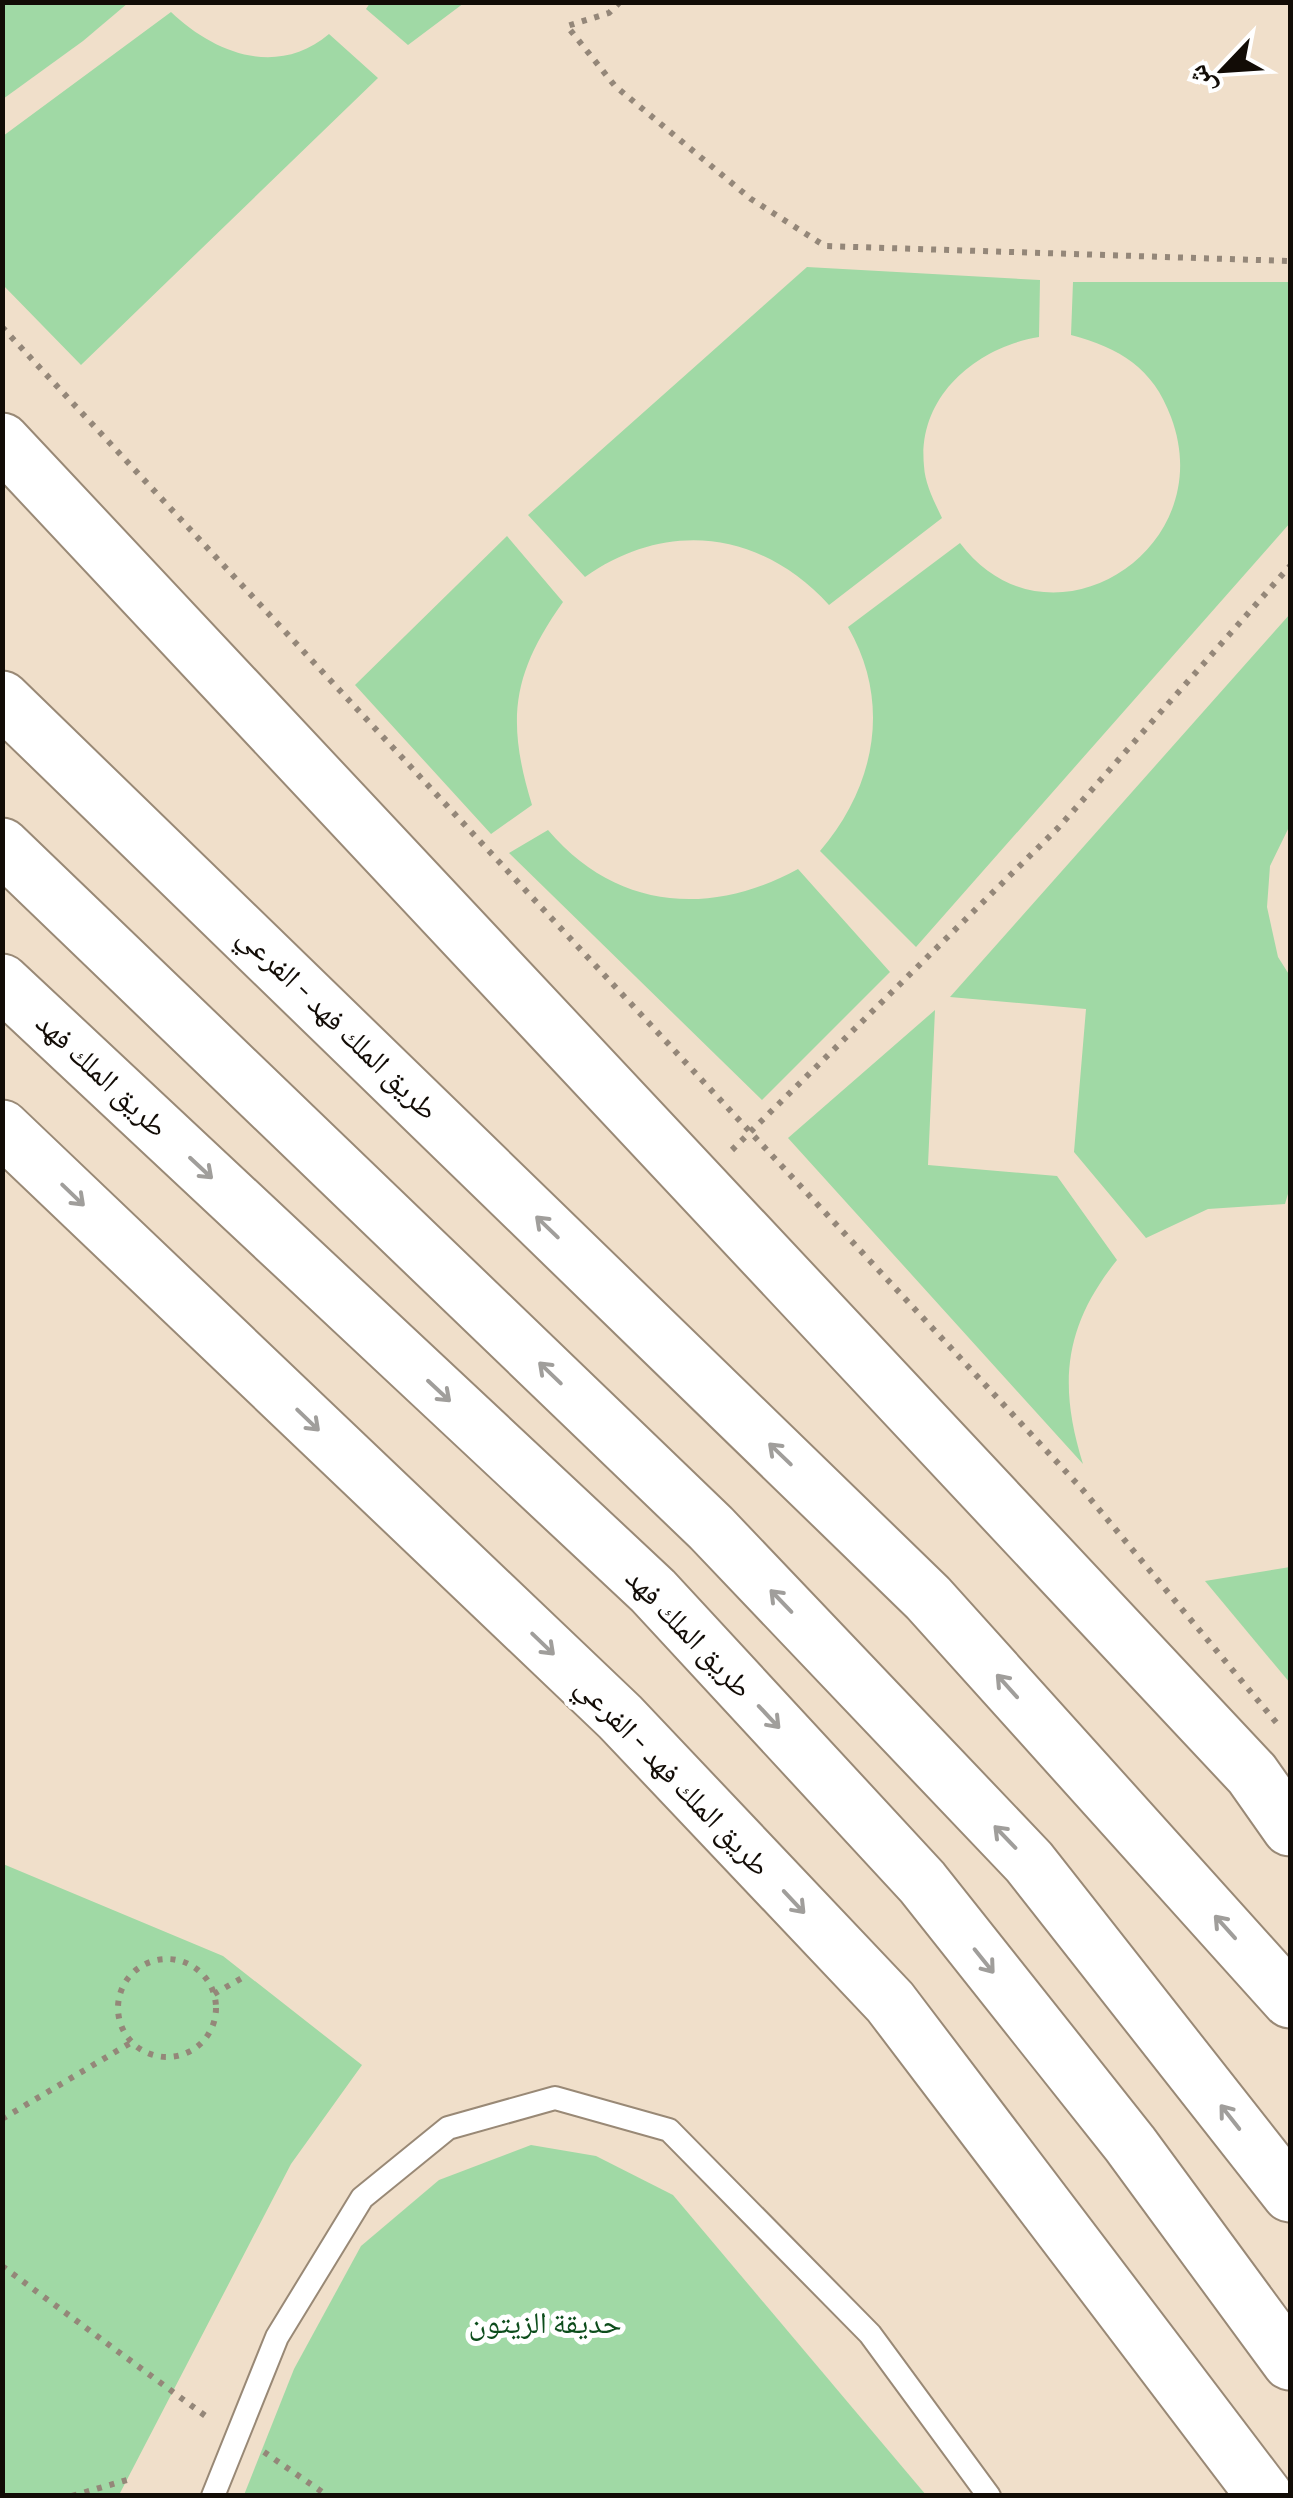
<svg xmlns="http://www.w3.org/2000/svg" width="1293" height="2498" font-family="Manrope,'Noto Naskh Arabic',sans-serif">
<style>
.green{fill:#a0d9a5}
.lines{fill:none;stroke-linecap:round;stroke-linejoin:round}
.service-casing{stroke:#998976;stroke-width:26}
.tertiary-casing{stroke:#998976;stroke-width:59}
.secondary-casing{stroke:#998976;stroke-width:59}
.trunk-casing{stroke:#998976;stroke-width:59}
.path{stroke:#948779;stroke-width:6;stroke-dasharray:5 8;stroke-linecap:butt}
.service{stroke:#fff;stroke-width:22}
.tertiary{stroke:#fff;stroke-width:55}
.secondary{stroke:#fff;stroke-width:55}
.trunk{stroke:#fff;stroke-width:55}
.oneway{stroke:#a09e9b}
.labels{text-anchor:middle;stroke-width:10;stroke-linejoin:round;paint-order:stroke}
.street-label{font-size:30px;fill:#120c06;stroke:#fff}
.park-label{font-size:30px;fill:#0d4d1c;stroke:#fff}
</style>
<rect width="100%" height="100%" fill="#f0dfca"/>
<g class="green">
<path d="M3,2H127L128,3L83,41L3,99Z"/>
<path d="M370,3V2L464,3L408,45L366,9Z"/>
<path d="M171,12C214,53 277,78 329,34L378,78L81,365L3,285V136Z"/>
<path d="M807,267L1040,280L1039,337C977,347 917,396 924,466C925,484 934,501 942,518L829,605C761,531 668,519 585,577L528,515Z"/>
<path d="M1073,282H1290V523L916,947L820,851C875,787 892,703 848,627L960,543C1047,659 1222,552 1171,417C1153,368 1120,348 1071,335Z"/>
<path d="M507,536L563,602C512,674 506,720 532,805L491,834L355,685Z"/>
<path d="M1290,614V825L1270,866L1267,907L1278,957L1290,976V1187L1285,1204L1208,1209L1146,1238L1074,1152L1086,1009L950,997Z"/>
<path d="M548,830C616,910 710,917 798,869L890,972L762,1100L509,853Z"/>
<path d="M935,1010L928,1165L1057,1176L1117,1260C1064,1326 1058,1384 1083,1464L788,1138Z"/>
<path d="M1290,1567V1683L1205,1581Z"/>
<path d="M3,1864L223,1956L362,2065L291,2164L119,2495H3Z"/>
<path d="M531,2145L596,2156L673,2195L926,2495H244L294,2369L361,2246L439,2180Z"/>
</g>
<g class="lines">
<defs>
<path id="service" d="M213,2496L277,2337L362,2198L448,2128L555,2098L669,2130L870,2334L989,2496"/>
<path id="tertiary" d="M2,441L1252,1774L1290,1828"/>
<g id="secondary">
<path d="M2,699L928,1598L1290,2000"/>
<path d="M2,1128L620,1717L890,2002L1265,2496"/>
</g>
<g id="trunk">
<path d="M2,846L711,1528L1029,1862L1290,2194"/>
<path d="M2,982L653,1591L922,1882L1130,2144L1290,2362"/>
</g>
</defs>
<use href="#service" class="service-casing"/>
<use href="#tertiary" class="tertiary-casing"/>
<use href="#secondary" class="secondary-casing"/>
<use href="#trunk" class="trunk-casing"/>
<g class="path">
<path d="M620,2L609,13L567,26L615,86L751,199L825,246L1290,261"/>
<path d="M2,327L1082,1489L1280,1727"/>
<path d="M732,1150L1058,828L1290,566"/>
<circle cx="167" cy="2008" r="49"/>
<path d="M214,1994L247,1975"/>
<path d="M2,2119L132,2042"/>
<path d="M2,2266L211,2420"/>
<path d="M264,2452L328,2496"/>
<path d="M72,2496L127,2480"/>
</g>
<use href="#service" class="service"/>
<use href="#tertiary" class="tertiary"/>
<use href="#secondary" class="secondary"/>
<use href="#trunk" class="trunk"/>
</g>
<defs><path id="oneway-shaft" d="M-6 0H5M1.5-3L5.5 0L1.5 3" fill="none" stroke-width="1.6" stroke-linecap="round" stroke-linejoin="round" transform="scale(2.5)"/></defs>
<g class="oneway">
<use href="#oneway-shaft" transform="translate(201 1168) rotate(43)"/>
<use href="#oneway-shaft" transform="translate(73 1195) rotate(44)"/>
<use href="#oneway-shaft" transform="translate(547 1227) rotate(-136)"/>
<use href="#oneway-shaft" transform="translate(550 1373) rotate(-136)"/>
<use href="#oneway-shaft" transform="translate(439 1391) rotate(43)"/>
<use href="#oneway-shaft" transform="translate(308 1420) rotate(44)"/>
<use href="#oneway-shaft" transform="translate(780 1454) rotate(-136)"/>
<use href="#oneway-shaft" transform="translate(781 1601) rotate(-134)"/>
<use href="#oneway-shaft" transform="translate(543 1644) rotate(44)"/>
<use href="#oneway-shaft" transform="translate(1007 1686) rotate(-132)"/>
<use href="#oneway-shaft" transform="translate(769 1717) rotate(47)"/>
<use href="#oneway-shaft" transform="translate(1005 1837) rotate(-134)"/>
<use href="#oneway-shaft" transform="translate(794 1902) rotate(47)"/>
<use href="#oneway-shaft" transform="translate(1225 1927) rotate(-132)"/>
<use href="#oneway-shaft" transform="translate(984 1961) rotate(51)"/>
<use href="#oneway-shaft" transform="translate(1230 2117) rotate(-128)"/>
</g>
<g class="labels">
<g class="street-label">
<text transform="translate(338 1023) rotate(44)" y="10">طريق الملك فهد - الفرعي</text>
<text transform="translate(102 1075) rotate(43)" y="10">طريق الملك فهد</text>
<text transform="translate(689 1633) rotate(46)" y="10">طريق الملك فهد</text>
<text transform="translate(673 1776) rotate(46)" y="10">طريق الملك فهد - الفرعي</text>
</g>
<g class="park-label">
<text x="545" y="2333">حديقة الزيتون</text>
</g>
</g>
<rect width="1293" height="2498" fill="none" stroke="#120c06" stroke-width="10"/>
<g transform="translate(1223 70) rotate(245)" stroke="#ffffff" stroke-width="8" paint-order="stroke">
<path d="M0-8L18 38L0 25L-18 38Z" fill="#120c06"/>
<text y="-15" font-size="28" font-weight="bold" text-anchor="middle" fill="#120c06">ش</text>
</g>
</svg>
